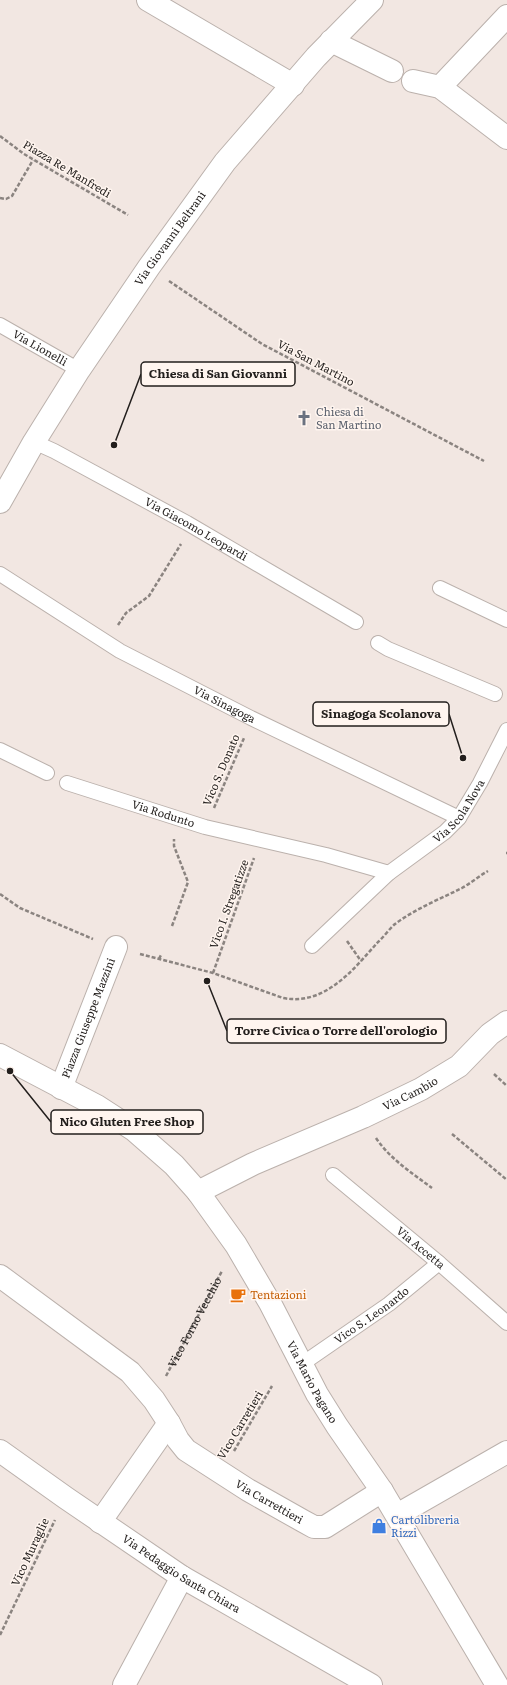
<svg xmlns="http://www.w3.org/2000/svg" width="507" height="1685" font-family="Literata,serif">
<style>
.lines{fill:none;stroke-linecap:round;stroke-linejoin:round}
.service-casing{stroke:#bbb1ac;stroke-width:16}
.minor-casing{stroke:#bbb1ac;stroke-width:24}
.path{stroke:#8b8480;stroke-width:2.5;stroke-dasharray:4 2;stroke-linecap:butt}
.service{stroke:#fff;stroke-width:14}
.minor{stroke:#fff;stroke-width:22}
.labels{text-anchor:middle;stroke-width:3;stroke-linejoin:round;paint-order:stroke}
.street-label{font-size:11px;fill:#231f1d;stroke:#fff5ef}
.worship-label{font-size:11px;fill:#5b616d;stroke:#fff5ef;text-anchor:start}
.food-label{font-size:11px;fill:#c56008;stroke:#fff5ef;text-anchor:start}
.shop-label{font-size:11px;fill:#366cbe;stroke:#fff5ef;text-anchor:start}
.leader{fill:none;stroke:#231f1d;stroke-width:1.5}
.callout-dot{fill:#231f1d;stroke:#fff5ef;stroke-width:1.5}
.callout{fill:#fff5ef;stroke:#231f1d;stroke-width:1.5}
.callout-label{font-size:12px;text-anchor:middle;font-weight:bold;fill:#231f1d}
</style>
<rect width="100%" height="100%" fill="#f2e7e2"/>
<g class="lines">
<defs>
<g id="service">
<path id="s2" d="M0,325L79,370"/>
<path id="s3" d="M34,442L54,451L187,523L356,622"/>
<path id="s4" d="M0,574L120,651L251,718L459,818"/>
<path d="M440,588L507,620"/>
<path d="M378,643L388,649L495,694"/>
<path d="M0,750L47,773"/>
<path id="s5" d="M67,783L205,827L326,855L389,873L445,832L459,818L480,783L507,730"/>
<path d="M312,946L389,873"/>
<path id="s6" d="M333,1175L439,1263L507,1323"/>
<path id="s7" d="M302,1364L389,1304L439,1263"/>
</g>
<g id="minor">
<path d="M148,0L293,85"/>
<path d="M331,41L392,71"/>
<path d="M413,81L440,87L507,138"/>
<path d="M440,87L507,16"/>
<path id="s8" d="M0,502L34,442L79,370L149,267L225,162L316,57L372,0"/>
<path id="s9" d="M0,1055L97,1106L134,1130L174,1165L198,1192L236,1245L270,1303L317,1394L337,1426L382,1491L497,1685"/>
<path id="s10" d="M61,1088L116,947"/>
<path id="s11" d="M198,1192L253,1164L363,1117L421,1089L459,1066L490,1034L507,1022"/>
<path id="s12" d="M0,1276L130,1372L154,1400L169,1423L178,1440L186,1450L248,1490L303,1521L314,1527H325L382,1491"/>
<path id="s13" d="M0,1451L66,1498L182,1577L371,1685"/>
<path d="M397,1515L507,1452"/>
<path d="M100,1522L169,1423"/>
<path d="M124,1685L182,1577"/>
</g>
</defs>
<use href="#service" class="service-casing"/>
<use href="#minor" class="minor-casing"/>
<g class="path">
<path d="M0,136L24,154L128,215"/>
<path d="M0,198L6,199L12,196L33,160"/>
<path d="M169,281L262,344L484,461"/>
<path d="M118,625L126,613L149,596L181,544"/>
<path d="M214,808L244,738"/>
<path d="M506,853H507"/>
<path d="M0,894L20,908L93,939"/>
<path d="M172,926L188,882L174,846V839"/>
<path d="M347,941L361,961"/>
<path d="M140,954L213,973L283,998C325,1006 353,970 378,942C384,937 389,929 395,924C415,909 440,899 462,888C471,883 479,876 488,871"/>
<path d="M159,959L161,955"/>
<path d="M213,973L254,858"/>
<path d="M494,1074L507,1086"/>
<path d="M452,1134L507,1180"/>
<path d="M376,1138C390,1159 412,1173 432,1188"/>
<path id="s1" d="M166,1376L222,1271"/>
<path d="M234,1451L272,1386"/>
<path d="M0,1635L55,1520"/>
</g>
<use href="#service" class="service"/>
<use href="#minor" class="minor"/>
</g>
<defs>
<symbol id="church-bare" viewBox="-9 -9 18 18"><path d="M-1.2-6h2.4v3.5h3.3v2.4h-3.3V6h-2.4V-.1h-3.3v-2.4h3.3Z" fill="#6b7280" stroke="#fff5ef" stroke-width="2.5" paint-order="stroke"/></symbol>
<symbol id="cafe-bare" viewBox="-9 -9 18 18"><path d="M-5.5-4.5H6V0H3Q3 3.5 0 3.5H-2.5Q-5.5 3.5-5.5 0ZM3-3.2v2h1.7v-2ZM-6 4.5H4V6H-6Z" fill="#e8710a" stroke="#fff5ef" stroke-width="2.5" paint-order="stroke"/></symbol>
<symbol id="shop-bare" viewBox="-9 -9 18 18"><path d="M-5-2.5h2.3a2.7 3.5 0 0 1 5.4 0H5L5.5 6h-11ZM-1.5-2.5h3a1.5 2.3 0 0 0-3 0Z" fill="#3f7fe0" stroke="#fff5ef" stroke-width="2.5" paint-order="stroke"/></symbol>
</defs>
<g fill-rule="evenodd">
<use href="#church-bare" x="293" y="407" width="22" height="22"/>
<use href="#cafe-bare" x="227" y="1284" width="22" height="22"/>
<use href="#shop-bare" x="368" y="1515" width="22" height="22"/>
</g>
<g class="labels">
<g class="street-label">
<text transform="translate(67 169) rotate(31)" y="4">Piazza Re Manfredi</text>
<text dy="4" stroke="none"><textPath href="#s8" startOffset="314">Via Giovanni Beltrani</textPath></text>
<text dy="4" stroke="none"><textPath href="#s2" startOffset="46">Via Lionelli</textPath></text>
<text transform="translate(316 363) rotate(28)" y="4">Via San Martino</text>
<text dy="4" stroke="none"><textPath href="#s3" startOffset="184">Via Giacomo Leopardi</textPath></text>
<text dy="4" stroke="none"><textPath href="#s4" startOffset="260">Via Sinagoga</textPath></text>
<text transform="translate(221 770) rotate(-67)" y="4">Vico S. Donato</text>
<text dy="4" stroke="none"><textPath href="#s5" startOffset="429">Via Scola Nova</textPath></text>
<text dy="4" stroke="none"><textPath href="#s5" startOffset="101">Via Rodunto</textPath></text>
<text transform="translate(229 904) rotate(-70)" y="4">Vico I. Stregatizze</text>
<text dy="4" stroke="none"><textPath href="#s10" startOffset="75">Piazza Giuseppe Mazzini</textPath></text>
<text dy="4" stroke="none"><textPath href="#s11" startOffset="234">Via Cambio</textPath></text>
<text dy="4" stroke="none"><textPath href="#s6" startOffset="114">Via Accetta</textPath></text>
<text dy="4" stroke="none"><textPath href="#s7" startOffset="85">Vico S. Leonardo</textPath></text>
<text dy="4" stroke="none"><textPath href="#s1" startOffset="61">Vico Forno Vecchio</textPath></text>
<text dy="4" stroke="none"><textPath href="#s9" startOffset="465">Via Mario Pagano</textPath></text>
<text transform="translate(240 1425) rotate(-59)" y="4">Vico Carretieri</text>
<text dy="4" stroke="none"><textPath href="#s12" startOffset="356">Via Carrettieri</textPath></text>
<text transform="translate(30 1552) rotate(-65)" y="4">Vico Muraglie</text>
<text dy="4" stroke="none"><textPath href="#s13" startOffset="219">Via Pedaggio Santa Chiara</textPath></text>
</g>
<g class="worship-label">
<text x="316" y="416">Chiesa di<tspan x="316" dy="13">San Martino</tspan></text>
</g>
<g class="food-label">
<text x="250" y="1299">Tentazioni</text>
</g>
<g class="shop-label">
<text x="391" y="1524">Cartolibreria<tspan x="391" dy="13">Rizzi</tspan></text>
</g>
</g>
<path class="leader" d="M114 445L141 374M463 758L449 714M207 981L227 1031M10 1071L51 1122"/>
<g class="callout-dot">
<circle cx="114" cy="445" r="4"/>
<circle cx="463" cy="758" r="4"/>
<circle cx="207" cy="981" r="4"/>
<circle cx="10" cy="1071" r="4"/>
</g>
<g class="callout">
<rect x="141" y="362" width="154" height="24" rx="4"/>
<rect x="313" y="702" width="136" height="24" rx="4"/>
<rect x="227" y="1019" width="219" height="24" rx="4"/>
<rect x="51" y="1110" width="152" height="24" rx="4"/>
</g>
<g class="callout-label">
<text x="218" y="378">Chiesa di San Giovanni</text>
<text x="381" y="718">Sinagoga Scolanova</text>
<text x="336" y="1035">Torre Civica o Torre dell'orologio</text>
<text x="127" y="1126">Nico Gluten Free Shop</text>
</g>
</svg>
